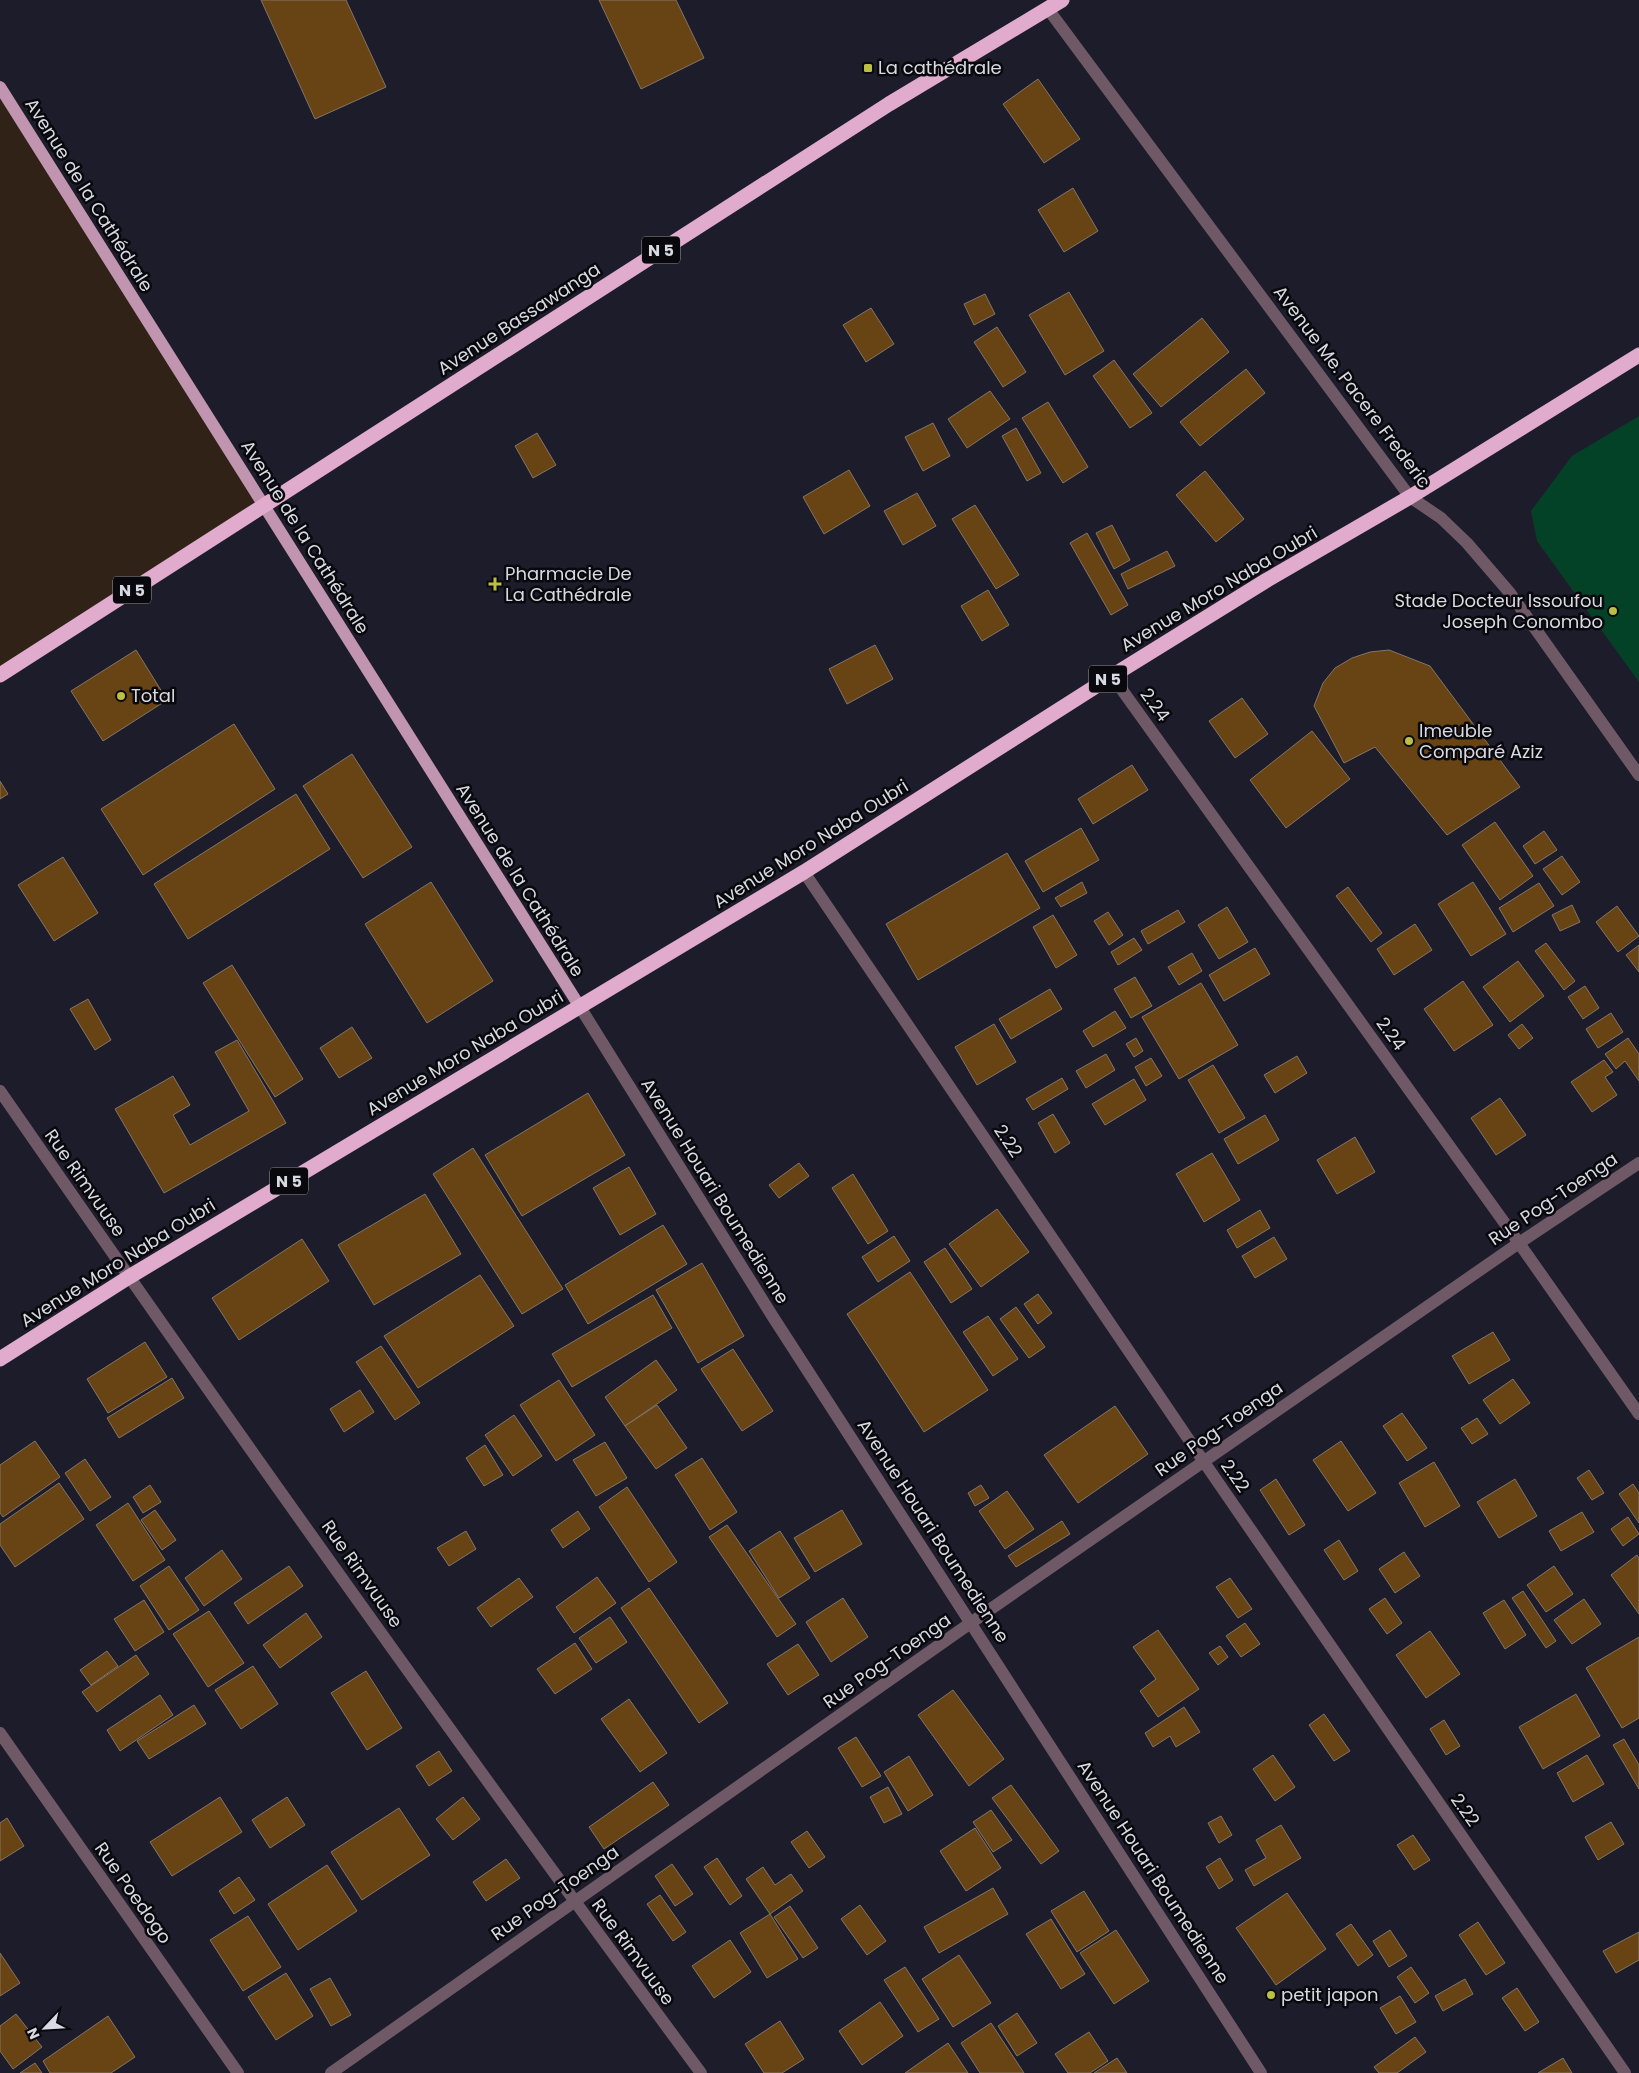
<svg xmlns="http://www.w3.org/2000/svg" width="1639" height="2073" font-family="Poppins,sans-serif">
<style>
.commercial{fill:#302216}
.green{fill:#044227}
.building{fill:#684415;stroke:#837567}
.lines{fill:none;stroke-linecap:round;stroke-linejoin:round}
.minor{stroke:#6f5967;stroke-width:12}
.major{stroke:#c194b0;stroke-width:12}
.highway{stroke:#e1abce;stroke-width:15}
.poi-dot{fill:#bbc045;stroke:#08080d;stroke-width:2}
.labels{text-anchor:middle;stroke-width:5;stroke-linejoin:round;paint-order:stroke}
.shield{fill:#08080d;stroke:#9a9aa3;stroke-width:1}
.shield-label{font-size:16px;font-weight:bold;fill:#d9d9e3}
.poi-label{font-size:18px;fill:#d9d9e3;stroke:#08080d;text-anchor:start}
.street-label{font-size:18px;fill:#d9d9e3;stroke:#08080d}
</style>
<rect width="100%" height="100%" fill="#1d1c2a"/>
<path class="commercial" d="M0,87L264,505L0,673Z"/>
<path class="green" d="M1639,416V682L1537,541L1531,511L1572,456Z"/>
<g class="building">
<path d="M261,0H346L386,87L315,119Z"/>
<path d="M599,0H676L704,58L641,89Z"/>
<path d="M1038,79L1080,139L1044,163L1003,104Z"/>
<path d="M1073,188L1098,231L1064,252L1038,210Z"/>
<path d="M1069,292L1104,351L1065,375L1029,315Z"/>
<path d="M985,294L995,314L974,325L964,304Z"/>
<path d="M871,308L894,344L866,362L843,325Z"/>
<path d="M1202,318L1229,352L1161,407L1133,374Z"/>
<path d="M997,327L1026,372L1003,387L974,342Z"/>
<path d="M1114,360L1152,413L1130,428L1093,376Z"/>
<path d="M1246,369L1265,393L1200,446L1180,422Z"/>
<path d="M990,391L1010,419L967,448L948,419Z"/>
<path d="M1048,402L1088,467L1063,483L1022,418Z"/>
<path d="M933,423L950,456L923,471L905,437Z"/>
<path d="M1016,428L1041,473L1027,481L1002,436Z"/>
<path d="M537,433L556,465L533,478L515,446Z"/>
<path d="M849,470L870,506L824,534L803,497Z"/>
<path d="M1205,471L1244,519L1216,542L1176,495Z"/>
<path d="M917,493L936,526L903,545L884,511Z"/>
<path d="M975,505L1019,575L996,589L952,519Z"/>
<path d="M1112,525L1130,560L1114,569L1096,533Z"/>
<path d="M1087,533L1128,605L1111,615L1070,543Z"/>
<path d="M1167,551L1175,566L1128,589L1121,574Z"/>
<path d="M988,590L1009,625L982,641L961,606Z"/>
<path d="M875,645L893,679L847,704L829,669Z"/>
<path d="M136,650L167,700L103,741L71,691Z"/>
<path d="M1389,650L1430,666L1520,787L1447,835L1375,747L1344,763L1314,706L1323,683L1335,668L1352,658L1370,652Z"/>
<path d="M1242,698L1268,734L1235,758L1209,721Z"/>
<path d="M234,724L275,789L143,875L101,809Z"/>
<path d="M1312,731L1350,779L1286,828L1250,780Z"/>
<path d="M352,754L412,847L363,878L303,786Z"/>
<path d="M1132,765L1148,790L1093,824L1078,799Z"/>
<path d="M0,781L8,794L0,799Z"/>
<path d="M296,794L330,849L188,939L154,884Z"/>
<path d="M1495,822L1533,876L1500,900L1462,845Z"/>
<path d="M1081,828L1099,860L1043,892L1025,861Z"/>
<path d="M1544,831L1557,850L1535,864L1523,846Z"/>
<path d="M1007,853L1040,908L918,980L886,924Z"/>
<path d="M1562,856L1580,882L1562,895L1543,869Z"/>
<path d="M63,857L98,913L54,941L18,885Z"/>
<path d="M431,882L493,981L427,1023L365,924Z"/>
<path d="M1082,882L1087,893L1061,907L1055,898Z"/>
<path d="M1473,882L1506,934L1471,956L1438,904Z"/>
<path d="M1539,883L1554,906L1513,932L1499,908Z"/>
<path d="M1348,887L1382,933L1371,942L1336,896Z"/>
<path d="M1572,905L1580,922L1560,931L1552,915Z"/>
<path d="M1617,906L1639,936L1618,952L1596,922Z"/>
<path d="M1227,907L1248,942L1219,959L1198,925Z"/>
<path d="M1178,910L1185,922L1148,944L1141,931Z"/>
<path d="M1108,912L1123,935L1109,945L1094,921Z"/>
<path d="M1053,915L1077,955L1056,968L1033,927Z"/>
<path d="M1415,924L1432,950L1394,975L1377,949Z"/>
<path d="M1134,938L1142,950L1118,965L1111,952Z"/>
<path d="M1546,943L1575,981L1564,990L1535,951Z"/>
<path d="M1639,945V972L1626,955Z"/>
<path d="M1255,948L1270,974L1224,1001L1209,975Z"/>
<path d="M1192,953L1202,971L1179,985L1168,967Z"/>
<path d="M1518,961L1544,996L1510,1022L1483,987Z"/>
<path d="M232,965L303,1079L275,1097L203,983Z"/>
<path d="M1135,977L1152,1006L1131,1018L1114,989Z"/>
<path d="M1463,981L1493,1025L1454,1051L1424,1009Z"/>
<path d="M1201,983L1238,1045L1179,1079L1142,1017Z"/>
<path d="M1585,986L1599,1008L1583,1019L1568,997Z"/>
<path d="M1050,989L1062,1009L1011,1039L999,1019Z"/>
<path d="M88,999L111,1040L95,1050L70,1009Z"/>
<path d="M1115,1011L1126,1028L1093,1047L1083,1031Z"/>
<path d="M1611,1013L1623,1032L1598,1048L1586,1029Z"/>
<path d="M994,1024L1016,1062L977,1085L955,1047Z"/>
<path d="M1522,1024L1533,1038L1519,1049L1508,1035Z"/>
<path d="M352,1027L372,1058L339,1078L320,1048Z"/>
<path d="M1136,1038L1143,1051L1134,1057L1126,1044Z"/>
<path d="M1628,1038L1639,1054V1081L1625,1061L1616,1069L1605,1054Z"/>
<path d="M237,1040L286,1123L164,1193L115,1109L173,1076L190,1105L173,1115L190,1145L249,1111L215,1052Z"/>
<path d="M1106,1054L1115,1070L1086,1088L1076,1071Z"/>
<path d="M1297,1056L1307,1073L1275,1093L1264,1075Z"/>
<path d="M1151,1058L1162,1076L1146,1086L1135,1067Z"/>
<path d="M1604,1060L1613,1072L1605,1077L1617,1095L1592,1112L1571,1082Z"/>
<path d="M1213,1065L1245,1118L1219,1133L1188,1080Z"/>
<path d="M1062,1078L1068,1089L1033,1110L1026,1099Z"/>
<path d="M1134,1079L1146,1100L1105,1125L1092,1104Z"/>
<path d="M588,1093L625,1155L522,1216L485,1155Z"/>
<path d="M1500,1098L1526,1135L1496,1155L1471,1118Z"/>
<path d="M1053,1114L1070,1143L1055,1153L1038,1123Z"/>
<path d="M1265,1115L1279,1140L1238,1164L1224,1139Z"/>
<path d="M1355,1137L1375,1172L1337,1194L1317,1160Z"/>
<path d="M473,1148L563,1289L522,1314L433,1174Z"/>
<path d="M1212,1153L1240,1200L1204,1222L1176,1174Z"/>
<path d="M799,1163L809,1176L779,1198L769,1185Z"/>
<path d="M629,1167L656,1214L620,1235L593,1188Z"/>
<path d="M853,1174L888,1231L868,1244L832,1188Z"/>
<path d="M425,1194L461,1254L374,1305L338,1245Z"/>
<path d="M997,1209L1029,1252L981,1287L949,1244Z"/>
<path d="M1260,1210L1270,1228L1237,1248L1227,1230Z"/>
<path d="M663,1225L687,1264L588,1324L565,1285Z"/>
<path d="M894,1236L910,1261L878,1282L862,1257Z"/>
<path d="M1274,1237L1287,1259L1255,1278L1242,1256Z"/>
<path d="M302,1239L329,1281L239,1340L212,1298Z"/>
<path d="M945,1248L972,1289L951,1303L924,1262Z"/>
<path d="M702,1263L744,1336L698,1363L656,1290Z"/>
<path d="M910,1272L988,1390L924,1432L847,1314Z"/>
<path d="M480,1275L514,1326L418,1388L384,1336Z"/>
<path d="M1038,1294L1052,1313L1038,1324L1024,1304Z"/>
<path d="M653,1295L672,1328L572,1387L552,1354Z"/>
<path d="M1016,1307L1045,1347L1029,1358L1000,1319Z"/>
<path d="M988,1316L1018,1359L993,1376L963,1332Z"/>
<path d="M1493,1332L1510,1360L1469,1384L1452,1356Z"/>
<path d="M145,1342L167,1377L108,1413L87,1379Z"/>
<path d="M381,1346L420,1403L395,1420L356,1362Z"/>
<path d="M733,1349L773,1411L742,1431L701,1369Z"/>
<path d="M656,1360L677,1390L625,1426L605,1397Z"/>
<path d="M172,1378L184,1398L119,1438L107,1418Z"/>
<path d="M1513,1379L1530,1403L1500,1424L1483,1400Z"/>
<path d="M559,1380L595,1435L556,1461L520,1405Z"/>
<path d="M360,1390L374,1412L344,1432L330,1409Z"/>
<path d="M657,1405L687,1448L656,1469L625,1426Z"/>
<path d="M1115,1406L1148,1454L1078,1503L1044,1455Z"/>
<path d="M1402,1413L1427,1448L1407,1461L1383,1426Z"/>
<path d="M514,1415L542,1456L513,1476L485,1435Z"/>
<path d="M1477,1418L1488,1434L1472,1444L1461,1428Z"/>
<path d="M35,1441L60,1477L3,1517L0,1513V1465Z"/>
<path d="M1341,1441L1376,1493L1348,1511L1313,1460Z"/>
<path d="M605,1442L627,1478L596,1496L573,1460Z"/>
<path d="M485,1445L503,1475L484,1486L466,1458Z"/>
<path d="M702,1458L737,1512L710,1530L675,1475Z"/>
<path d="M85,1459L111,1497L90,1511L65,1473Z"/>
<path d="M1434,1462L1460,1506L1425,1527L1399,1483Z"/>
<path d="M1589,1470L1604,1493L1592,1500L1577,1478Z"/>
<path d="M1276,1479L1305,1525L1289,1535L1260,1490Z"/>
<path d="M1515,1479L1537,1516L1499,1538L1477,1502Z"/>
<path d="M59,1483L84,1519L15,1567L0,1545V1524Z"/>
<path d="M1633,1484L1639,1493V1523L1619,1494Z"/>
<path d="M150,1485L161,1502L143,1513L133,1497Z"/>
<path d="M981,1485L989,1498L975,1506L968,1493Z"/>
<path d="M627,1487L677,1562L649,1582L599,1507Z"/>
<path d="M1007,1491L1034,1529L1005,1549L979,1511Z"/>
<path d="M128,1503L165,1560L133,1581L96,1525Z"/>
<path d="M155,1510L176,1540L162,1550L141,1520Z"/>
<path d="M842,1510L862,1544L815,1572L794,1538Z"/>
<path d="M578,1511L590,1529L563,1548L551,1530Z"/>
<path d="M1582,1512L1594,1532L1561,1551L1549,1531Z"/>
<path d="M1628,1517L1639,1534L1623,1546L1611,1529Z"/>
<path d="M1062,1521L1070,1534L1016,1567L1008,1556Z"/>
<path d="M727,1525L796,1624L777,1637L709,1537Z"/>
<path d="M466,1531L476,1549L449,1566L437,1548Z"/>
<path d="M780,1531L810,1578L779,1598L749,1551Z"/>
<path d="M1339,1540L1358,1571L1344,1580L1324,1550Z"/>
<path d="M222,1550L242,1579L204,1606L185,1578Z"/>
<path d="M1404,1552L1420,1576L1395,1593L1379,1569Z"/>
<path d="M1637,1555L1639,1558V1614L1611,1575Z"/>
<path d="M169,1566L199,1610L169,1630L140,1586Z"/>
<path d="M289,1566L303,1586L248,1624L234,1603Z"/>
<path d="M1554,1566L1573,1594L1546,1612L1527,1585Z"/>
<path d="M597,1577L616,1603L574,1633L556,1607Z"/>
<path d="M519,1578L533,1597L491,1627L477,1608Z"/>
<path d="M1230,1578L1252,1609L1238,1618L1216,1587Z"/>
<path d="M649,1588L728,1703L699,1723L621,1608Z"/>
<path d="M1523,1591L1556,1641L1546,1648L1512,1598Z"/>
<path d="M843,1598L868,1637L831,1662L806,1622Z"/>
<path d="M1385,1598L1402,1623L1387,1634L1369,1609Z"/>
<path d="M1584,1599L1601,1624L1572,1644L1554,1620Z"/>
<path d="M144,1600L164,1632L135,1651L114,1619Z"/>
<path d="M1504,1600L1526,1635L1505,1649L1483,1613Z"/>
<path d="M209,1611L244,1663L208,1687L173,1634Z"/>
<path d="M306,1613L322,1637L280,1668L263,1645Z"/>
<path d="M610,1617L627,1642L596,1663L579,1638Z"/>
<path d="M1245,1623L1260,1644L1241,1657L1226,1636Z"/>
<path d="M1158,1630L1199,1689L1158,1717L1140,1691L1156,1679L1133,1647Z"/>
<path d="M1430,1631L1460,1674L1426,1698L1396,1655Z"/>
<path d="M1639,1637V1718L1622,1728L1586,1668Z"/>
<path d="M575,1643L592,1669L555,1694L537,1669Z"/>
<path d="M798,1644L819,1675L788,1695L767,1664Z"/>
<path d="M1220,1646L1228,1657L1218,1665L1209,1653Z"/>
<path d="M107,1651L118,1666L91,1685L80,1670Z"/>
<path d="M136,1655L149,1674L97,1712L82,1692Z"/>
<path d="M253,1666L278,1704L241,1729L215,1690Z"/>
<path d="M366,1671L402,1728L367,1750L331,1693Z"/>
<path d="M953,1690L1004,1759L969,1786L918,1715Z"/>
<path d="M1576,1694L1600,1736L1543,1769L1519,1727Z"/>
<path d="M160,1695L173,1715L120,1751L107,1730Z"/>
<path d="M629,1699L667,1753L640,1772L601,1719Z"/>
<path d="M194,1705L206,1724L149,1759L137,1741Z"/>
<path d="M1184,1707L1200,1732L1176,1747L1170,1736L1153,1747L1145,1733Z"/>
<path d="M1324,1714L1350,1751L1334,1761L1309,1725Z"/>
<path d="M1444,1720L1460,1746L1446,1755L1430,1729Z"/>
<path d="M856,1737L881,1776L862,1787L838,1748Z"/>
<path d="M1624,1739L1639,1765V1789L1613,1745Z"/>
<path d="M439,1751L452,1771L429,1786L416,1766Z"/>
<path d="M1273,1755L1295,1787L1275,1801L1253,1769Z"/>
<path d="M1587,1755L1604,1784L1573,1802L1557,1773Z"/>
<path d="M909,1756L933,1795L908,1811L884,1772Z"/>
<path d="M653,1782L669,1805L604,1849L589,1827Z"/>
<path d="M1011,1785L1059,1851L1041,1864L992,1798Z"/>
<path d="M888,1787L902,1814L884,1823L870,1797Z"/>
<path d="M220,1797L242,1832L172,1876L150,1842Z"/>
<path d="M287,1797L305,1825L270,1848L252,1820Z"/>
<path d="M463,1797L480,1819L453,1840L436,1819Z"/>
<path d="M399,1808L430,1855L362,1900L331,1852Z"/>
<path d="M991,1810L1012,1840L993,1852L973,1822Z"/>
<path d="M1221,1816L1232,1835L1219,1843L1208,1823Z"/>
<path d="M7,1818L24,1846L0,1861V1823Z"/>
<path d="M1611,1822L1624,1844L1598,1860L1585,1837Z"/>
<path d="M1281,1825L1301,1858L1254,1886L1245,1870L1266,1858L1256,1840Z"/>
<path d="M975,1828L1001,1868L966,1891L940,1851Z"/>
<path d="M807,1831L825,1857L809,1868L791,1842Z"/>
<path d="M1413,1835L1430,1860L1414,1870L1397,1845Z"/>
<path d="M717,1858L742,1896L730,1905L704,1867Z"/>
<path d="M1220,1858L1233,1880L1219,1889L1206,1867Z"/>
<path d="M506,1859L520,1878L486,1901L473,1882Z"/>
<path d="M672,1864L693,1894L675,1906L655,1876Z"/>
<path d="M327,1865L357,1911L298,1950L268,1904Z"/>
<path d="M763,1867L775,1885L791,1874L803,1891L770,1914L746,1879Z"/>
<path d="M239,1877L255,1900L234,1914L219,1891Z"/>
<path d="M993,1888L1008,1914L939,1953L924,1927Z"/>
<path d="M1084,1891L1109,1931L1077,1952L1051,1911Z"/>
<path d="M1287,1893L1326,1949L1276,1985L1236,1928Z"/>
<path d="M660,1895L686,1932L673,1941L647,1904Z"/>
<path d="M860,1905L886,1941L867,1955L841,1919Z"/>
<path d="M790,1906L818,1948L803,1958L774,1917Z"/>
<path d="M770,1914L798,1959L767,1978L740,1933Z"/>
<path d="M248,1916L281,1967L243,1991L210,1940Z"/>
<path d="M1051,1919L1085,1974L1061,1989L1026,1934Z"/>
<path d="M1478,1922L1505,1963L1486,1975L1459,1935Z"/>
<path d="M1351,1924L1373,1955L1358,1966L1336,1934Z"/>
<path d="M1116,1930L1149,1981L1114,2004L1080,1953Z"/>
<path d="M1390,1930L1407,1956L1389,1967L1373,1941Z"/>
<path d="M1639,1932V1960L1616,1973L1603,1951Z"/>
<path d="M730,1940L751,1972L714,1998L692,1966Z"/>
<path d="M0,1953L20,1983L0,1996Z"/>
<path d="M959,1955L991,2003L953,2027L922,1979Z"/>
<path d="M905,1967L939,2019L918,2032L884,1980Z"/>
<path d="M1411,1967L1429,1993L1415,2003L1397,1977Z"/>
<path d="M286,1973L313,2016L276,2040L248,1997Z"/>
<path d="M330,1978L351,2015L331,2026L310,1989Z"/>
<path d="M1465,1979L1473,1994L1443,2011L1435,1996Z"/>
<path d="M1517,1988L1539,2022L1525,2031L1502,1998Z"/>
<path d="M1400,1996L1416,2022L1396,2034L1380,2008Z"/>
<path d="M880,2002L903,2036L862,2065L839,2031Z"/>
<path d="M1017,2013L1037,2043L1017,2056L998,2026Z"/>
<path d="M16,2014L42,2047L13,2069L0,2051V2026Z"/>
<path d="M108,2016L135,2057L111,2073H50L43,2061Z"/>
<path d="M780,2021L804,2059L782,2073H764L745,2044Z"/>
<path d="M991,2023L1024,2073H980L961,2043Z"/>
<path d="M1089,2032L1108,2061L1090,2073H1068L1055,2054Z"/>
<path d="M1415,2037L1426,2052L1397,2073H1379L1374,2067Z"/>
<path d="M948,2043L968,2073H905Z"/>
<path d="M1117,2058L1127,2073H1094Z"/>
<path d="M1563,2058L1572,2073H1538Z"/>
<path d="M35,2063L42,2073H20Z"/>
</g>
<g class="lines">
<g class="minor">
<path d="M1048,9L1410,497L1441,518L1467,543L1510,593L1639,775"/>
<path d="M1112,676L1519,1243L1639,1414"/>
<path d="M804,872L1204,1462L1625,2073"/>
<path d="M580,1007L773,1317L1261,2073"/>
<path d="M0,1091C229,1422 462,1750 701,2073"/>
<path d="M0,1733L238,2073"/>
<path d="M331,2073L972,1622L1519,1243L1639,1163"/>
</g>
<path class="major" d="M0,87L580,1007"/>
<g class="highway">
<path d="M0,675L889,104L1062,0"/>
<path d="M0,1359L129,1277L804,872L1112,676L1267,580L1410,497L1639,355"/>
</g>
</g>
<g class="poi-dot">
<rect x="863" y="63" width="10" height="10" rx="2.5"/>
<path d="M492.5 576.5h5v5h5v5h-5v5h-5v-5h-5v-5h5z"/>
<circle cx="1613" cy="611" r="5"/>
<circle cx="121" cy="696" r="5"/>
<circle cx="1409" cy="741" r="5"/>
<circle cx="1271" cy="1995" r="5"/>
</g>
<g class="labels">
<g class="shield">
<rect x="642" y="236.5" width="38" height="27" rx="4"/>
<rect x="113" y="576.5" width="38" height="27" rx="4"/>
<rect x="1089" y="665.5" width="38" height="27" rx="4"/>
<rect x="270" y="1167.5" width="38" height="27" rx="4"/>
</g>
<g class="shield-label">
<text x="661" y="256">N 5</text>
<text x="132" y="596">N 5</text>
<text x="1108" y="685">N 5</text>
<text x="289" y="1187">N 5</text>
</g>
<g class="poi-label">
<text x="878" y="74">La cathédrale</text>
<text x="505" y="580">Pharmacie De<tspan x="505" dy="21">La Cathédrale</tspan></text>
<text x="1603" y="607" text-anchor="end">Stade Docteur Issoufou<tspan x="1603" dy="21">Joseph Conombo</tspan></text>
<text x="131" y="702">Total</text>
<text x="1419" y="737">Imeuble<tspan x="1419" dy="21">Comparé Aziz</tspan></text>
<text x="1281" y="2001">petit japon</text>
</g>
<g class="street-label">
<text transform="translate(89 195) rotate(58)" y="6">Avenue de la Cathédrale</text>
<text transform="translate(519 319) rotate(-33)" y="6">Avenue Bassawanga</text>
<text transform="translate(1352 387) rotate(53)" y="6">Avenue Me. Pacere Frederic</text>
<text transform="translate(305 537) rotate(58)" y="6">Avenue de la Cathédrale</text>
<text transform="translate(1219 589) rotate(-31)" y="6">Avenue Moro Naba Oubri</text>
<text transform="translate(1155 705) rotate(54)" y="6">2.24</text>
<text transform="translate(811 844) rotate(-32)" y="6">Avenue Moro Naba Oubri</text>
<text transform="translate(520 880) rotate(58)" y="6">Avenue de la Cathédrale</text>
<text transform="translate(1391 1034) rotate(54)" y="6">2.24</text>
<text transform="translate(465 1053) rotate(-31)" y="6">Avenue Moro Naba Oubri</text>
<text transform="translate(1008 1141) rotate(56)" y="6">2.22</text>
<text transform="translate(85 1183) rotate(55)" y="6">Rue Rimvuuse</text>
<text transform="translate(715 1191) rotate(58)" y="6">Avenue Houari Boumedienne</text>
<text transform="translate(1553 1199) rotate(-34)" y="6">Rue Pog-Toenga</text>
<text transform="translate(118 1263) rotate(-32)" y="6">Avenue Moro Naba Oubri</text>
<text transform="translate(1219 1429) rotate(-35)" y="6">Rue Pog-Toenga</text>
<text transform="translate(1235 1476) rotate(55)" y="6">2.22</text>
<text transform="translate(933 1531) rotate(57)" y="6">Avenue Houari Boumedienne</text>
<text transform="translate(362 1574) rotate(55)" y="6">Rue Rimvuuse</text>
<text transform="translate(887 1661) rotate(-35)" y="6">Rue Pog-Toenga</text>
<text transform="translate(1465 1810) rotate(55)" y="6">2.22</text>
<text transform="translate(1153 1872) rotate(57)" y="6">Avenue Houari Boumedienne</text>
<text transform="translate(133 1893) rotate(55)" y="6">Rue Poedogo</text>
<text transform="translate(555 1893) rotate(-35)" y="6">Rue Pog-Toenga</text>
<text transform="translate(633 1952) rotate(54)" y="6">Rue Rimvuuse</text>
</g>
</g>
<g transform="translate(45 2028) rotate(245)" stroke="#08080d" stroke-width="4" paint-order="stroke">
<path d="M0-4L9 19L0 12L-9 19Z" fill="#d9d9e3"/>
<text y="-8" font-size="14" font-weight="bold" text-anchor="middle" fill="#d9d9e3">N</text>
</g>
</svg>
